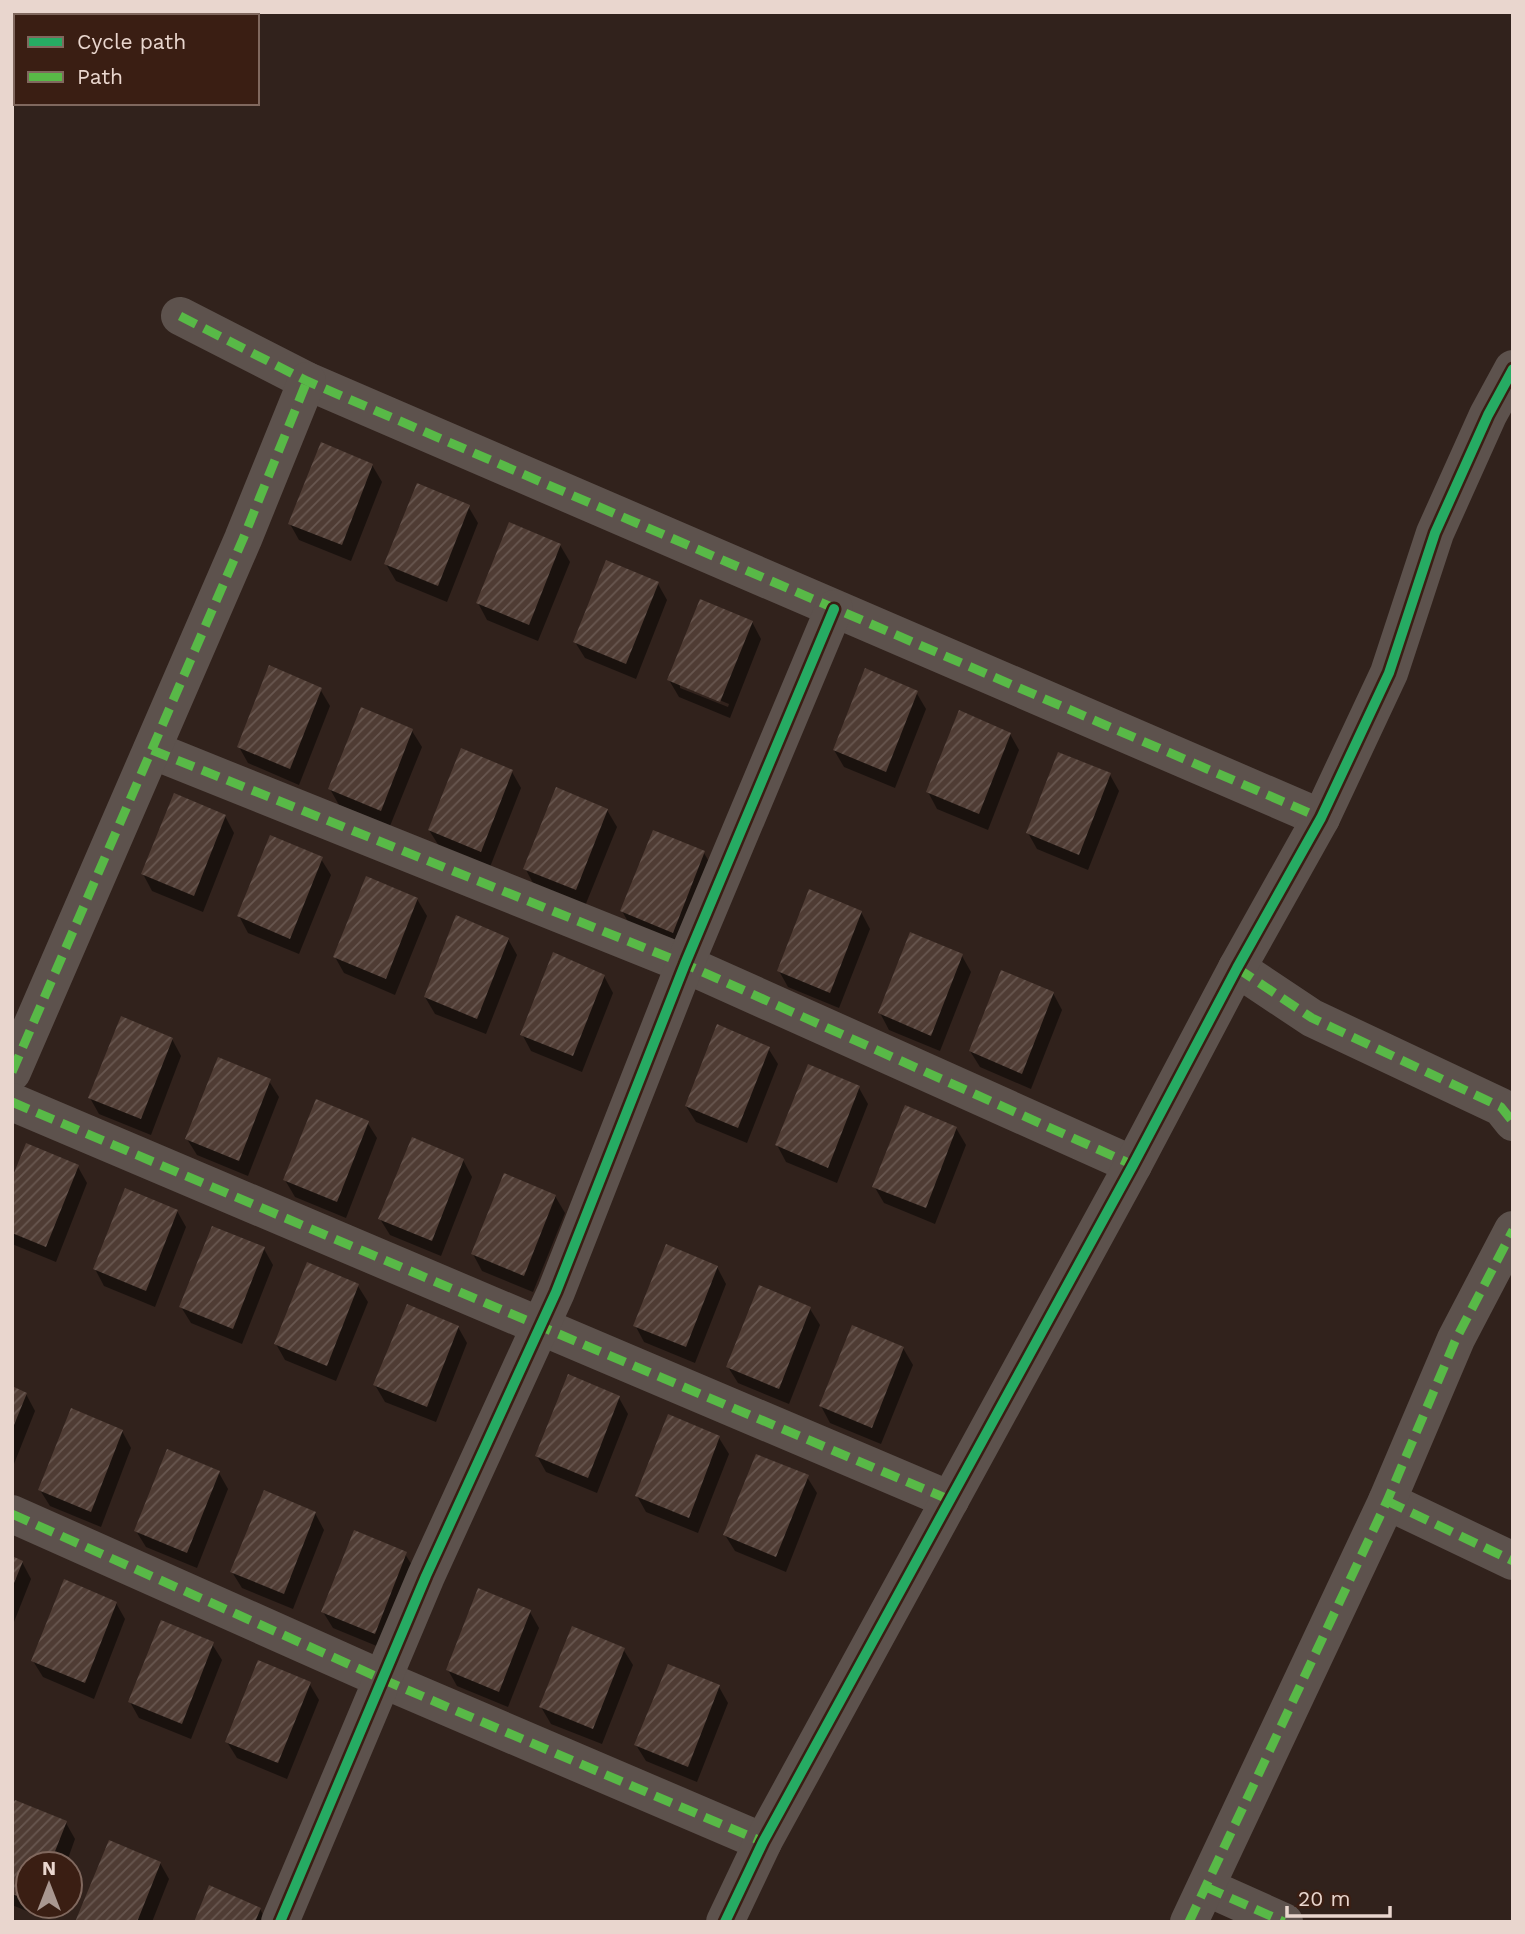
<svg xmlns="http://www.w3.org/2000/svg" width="1525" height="1934" font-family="'Work Sans',sans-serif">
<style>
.shadow{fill:#0007;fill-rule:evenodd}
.building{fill:url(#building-hatch)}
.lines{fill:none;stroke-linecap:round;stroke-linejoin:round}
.minor{stroke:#5d524d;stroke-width:38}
.quiet{stroke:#58b947;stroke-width:9;stroke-dasharray:18 9;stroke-linecap:butt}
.cycleway-casing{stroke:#3a1e13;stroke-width:15}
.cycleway{stroke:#26ab63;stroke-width:10}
</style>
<defs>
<pattern id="building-hatch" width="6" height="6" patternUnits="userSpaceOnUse" patternTransform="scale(1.75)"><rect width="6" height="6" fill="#4f3c34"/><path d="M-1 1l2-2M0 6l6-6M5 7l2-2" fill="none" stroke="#685750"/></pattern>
</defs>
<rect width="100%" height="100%" fill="#31221c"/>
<g class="shadow">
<path d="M372,465L382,482L351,561L299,540L290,524Z"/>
<path d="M468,506L478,523L447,602L396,581L386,564Z"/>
<path d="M560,545L570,562L538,641L487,620L478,603Z"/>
<path d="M658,584L667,600L636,679L585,658L575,642Z"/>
<path d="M752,622L761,639L730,718L679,697L669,680ZM680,684L729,704L728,707L680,688Z"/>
<path d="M320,689L330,706L299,785L248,763L239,747Z"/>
<path d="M916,692L926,709L895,788L844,767L834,750Z"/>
<path d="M412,731L422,747L390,826L339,805L330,789Z"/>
<path d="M1010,734L1019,750L988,830L937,809L928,792Z"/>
<path d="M512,772L521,788L490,867L439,846L429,830Z"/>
<path d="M1110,775L1119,791L1088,870L1037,849L1028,833Z"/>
<path d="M607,810L617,827L585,906L534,885L525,868Z"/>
<path d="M225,816L234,833L203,912L152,891L143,874Z"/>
<path d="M704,853L713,869L682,948L631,927L622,911Z"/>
<path d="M321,859L331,875L299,954L248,933L239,916Z"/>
<path d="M417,899L427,916L395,995L344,973L335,957Z"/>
<path d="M861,912L870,929L839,1008L788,987L779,971Z"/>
<path d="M508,939L517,955L486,1034L435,1014L425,997Z"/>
<path d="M962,956L971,972L940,1051L889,1030L880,1013Z"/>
<path d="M604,976L613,993L582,1072L531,1051L522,1034Z"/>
<path d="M1053,993L1062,1010L1031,1089L980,1067L970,1051Z"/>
<path d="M172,1039L181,1056L151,1135L99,1114L90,1098Z"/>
<path d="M768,1048L778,1064L747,1143L696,1122L686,1106Z"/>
<path d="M269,1081L279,1097L248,1176L197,1155L187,1139Z"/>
<path d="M859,1088L868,1104L837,1183L786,1162L777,1145Z"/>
<path d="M367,1122L377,1138L346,1218L295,1197L285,1180Z"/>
<path d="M956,1128L966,1145L935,1224L884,1203L874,1186Z"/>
<path d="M463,1160L472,1177L441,1256L390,1235L380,1219Z"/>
<path d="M78,1167L87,1183L56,1262L12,1244V1182Z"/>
<path d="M555,1196L565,1213L533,1292L482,1271L473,1254Z"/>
<path d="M177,1211L186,1227L155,1307L104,1286L95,1269Z"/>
<path d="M264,1249L273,1265L242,1344L191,1323L181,1307Z"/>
<path d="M717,1267L726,1284L695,1363L644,1342L635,1325Z"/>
<path d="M358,1286L368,1302L336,1381L285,1360L276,1344Z"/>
<path d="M810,1309L820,1325L789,1404L738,1383L728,1367Z"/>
<path d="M458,1327L467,1343L436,1422L385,1402L375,1385Z"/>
<path d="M903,1348L913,1365L881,1444L830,1423L821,1406Z"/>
<path d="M12,1388L26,1394L35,1411L12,1469Z"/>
<path d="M619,1398L628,1414L597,1493L546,1472L537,1456Z"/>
<path d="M122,1431L131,1448L101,1527L50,1506L40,1490Z"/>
<path d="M719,1438L729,1454L698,1533L646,1512L637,1496Z"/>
<path d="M219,1473L228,1489L197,1568L146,1547L136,1531Z"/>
<path d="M807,1477L817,1493L786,1572L735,1551L725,1535Z"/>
<path d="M315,1513L324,1530L293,1609L242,1588L232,1572Z"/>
<path d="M405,1554L415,1570L384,1649L333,1628L323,1612Z"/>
<path d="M12,1558L22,1562L31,1579L12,1627Z"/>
<path d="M116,1603L125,1619L94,1699L43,1677L33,1661Z"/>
<path d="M530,1612L539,1628L508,1707L457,1686L448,1670Z"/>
<path d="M212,1644L222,1660L191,1739L139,1718L130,1702Z"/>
<path d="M623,1649L633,1665L602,1744L551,1724L541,1707Z"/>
<path d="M309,1683L319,1700L287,1779L237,1758L227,1742Z"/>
<path d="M719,1687L728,1703L697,1782L646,1761L636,1745Z"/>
<path d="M12,1810L66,1823L75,1839L66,1864H28V1906H49L44,1918L12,1905Z"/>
<path d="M160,1863L169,1879L152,1922H78Z"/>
<path d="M260,1909L267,1922H196Z"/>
</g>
<g class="building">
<path d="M321,442L373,464L342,545L288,524Z"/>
<path d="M417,483L470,505L438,586L384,564Z"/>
<path d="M509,522L561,544L529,625L476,603Z"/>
<path d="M606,560L659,582L626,664L573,642Z"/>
<path d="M700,599L753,621L720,702L667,680Z"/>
<path d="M269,665L322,688L290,769L237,747Z"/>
<path d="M865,668L918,691L886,772L833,750Z"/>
<path d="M361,707L413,729L381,811L328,789Z"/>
<path d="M959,710L1011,733L979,814L926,792Z"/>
<path d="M461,748L513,770L481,852L428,830Z"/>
<path d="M1058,752L1111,773L1079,855L1026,833Z"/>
<path d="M556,787L608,809L576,890L523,869Z"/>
<path d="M174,793L226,815L194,896L141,874Z"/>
<path d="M653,830L705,851L673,933L620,911Z"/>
<path d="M270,835L323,857L290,939L237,916Z"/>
<path d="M366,876L418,898L386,979L333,957Z"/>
<path d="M809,889L862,911L830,993L777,971Z"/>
<path d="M456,915L509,938L477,1019L424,997Z"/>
<path d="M910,932L963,954L931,1036L878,1013Z"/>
<path d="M553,952L605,975L573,1056L520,1035Z"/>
<path d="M1001,970L1054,992L1022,1074L969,1051Z"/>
<path d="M121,1016L173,1038L141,1119L88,1098Z"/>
<path d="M717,1024L770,1047L738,1128L685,1106Z"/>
<path d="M218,1057L271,1079L239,1161L185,1139Z"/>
<path d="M808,1064L860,1086L828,1168L775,1145Z"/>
<path d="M316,1099L369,1121L337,1202L283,1180Z"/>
<path d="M905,1105L957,1127L926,1208L872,1187Z"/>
<path d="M412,1137L464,1159L432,1241L378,1219Z"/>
<path d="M26,1143L79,1165L46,1247L12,1233V1178Z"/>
<path d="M504,1173L556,1195L524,1276L471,1254Z"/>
<path d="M125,1188L178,1210L146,1291L93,1269Z"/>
<path d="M212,1226L265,1247L233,1329L179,1307Z"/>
<path d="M666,1244L718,1266L686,1347L633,1326Z"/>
<path d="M307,1262L359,1284L327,1366L274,1344Z"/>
<path d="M759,1285L811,1307L779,1389L726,1367Z"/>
<path d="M407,1304L459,1326L427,1407L373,1385Z"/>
<path d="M852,1325L904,1347L872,1428L819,1406Z"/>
<path d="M568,1374L620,1396L588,1478L535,1456Z"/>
<path d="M12,1386L27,1393L12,1430Z"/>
<path d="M71,1408L123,1430L91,1512L38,1490Z"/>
<path d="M668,1414L720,1436L689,1518L635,1496Z"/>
<path d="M167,1449L220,1471L187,1553L134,1531Z"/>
<path d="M756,1454L809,1475L776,1557L723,1535Z"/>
<path d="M264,1490L316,1512L284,1594L230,1572Z"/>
<path d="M354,1530L407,1552L375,1634L321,1612Z"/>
<path d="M12,1556L23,1561L12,1588Z"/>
<path d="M64,1579L117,1602L85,1683L31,1661Z"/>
<path d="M478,1588L531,1610L499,1692L446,1670Z"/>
<path d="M161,1620L214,1642L182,1724L128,1702Z"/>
<path d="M572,1626L625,1648L593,1729L539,1707Z"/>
<path d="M258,1660L311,1682L278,1763L225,1742Z"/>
<path d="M668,1664L720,1685L688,1767L634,1745Z"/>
<path d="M15,1800L67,1821L50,1864H28V1900L12,1894V1805Z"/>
<path d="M109,1840L161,1862L137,1922H75Z"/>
<path d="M209,1885L261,1908L255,1922H194Z"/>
</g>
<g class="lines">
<g class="minor">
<path d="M180,316L307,381L1321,818"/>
<path d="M152,750L685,964L1133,1165"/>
<path d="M1237,968L1312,1018L1501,1107L1513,1122"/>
<path d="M12,1072L243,539L307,381"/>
<path d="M12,1102L950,1500"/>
<path d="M1387,1501L1513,1561"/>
<path d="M12,1514L382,1679L763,1842"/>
<path d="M1206,1887L1284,1922"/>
<path d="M280,1922L426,1576L556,1292L685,964L834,609"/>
<path d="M725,1922L763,1842L1133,1165L1237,968L1321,818L1389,673L1435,533L1488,415L1513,369"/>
<path d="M1189,1922L1387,1501L1456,1339L1513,1230"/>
</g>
<g class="quiet">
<path d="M180,316L307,381L1321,818"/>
<path d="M152,750L685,964L1133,1165"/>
<path d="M1237,968L1312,1018L1501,1107L1513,1122"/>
<path d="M12,1072L243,539L307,381"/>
<path d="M12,1102L950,1500"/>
<path d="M1387,1501L1513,1561"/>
<path d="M12,1514L382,1679L763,1842"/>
<path d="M1206,1887L1284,1922"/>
<path d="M1189,1922L1387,1501L1456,1339L1513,1230"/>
</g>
<defs>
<g id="cycleway">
<path d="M280,1922L426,1576L556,1292L685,964L834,609"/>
<path d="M725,1922L763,1842L1133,1165L1237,968L1321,818L1389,673L1435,533L1488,415L1513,369"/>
</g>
</defs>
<use href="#cycleway" class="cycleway-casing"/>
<use href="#cycleway" class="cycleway"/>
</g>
<rect width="1525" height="1934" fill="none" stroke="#e9d6ce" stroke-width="28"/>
<rect x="14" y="14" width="245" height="91" fill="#3a1e13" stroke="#80685e" stroke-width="2"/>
<rect x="28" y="37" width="35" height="10" fill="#26ab63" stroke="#80685e" stroke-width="2"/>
<text x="77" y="49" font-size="21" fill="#e9d6ce">Cycle path</text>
<rect x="28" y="72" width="35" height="10" fill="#58b947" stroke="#80685e" stroke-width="2"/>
<text x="77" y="84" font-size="21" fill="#e9d6ce">Path</text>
<g transform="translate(49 1885)"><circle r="33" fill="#3a1e13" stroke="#80685e" stroke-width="2"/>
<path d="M0-5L12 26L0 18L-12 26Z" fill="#a99790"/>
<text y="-10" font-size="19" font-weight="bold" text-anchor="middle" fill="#e9d6ce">N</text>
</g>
<path d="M1287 1906v10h103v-10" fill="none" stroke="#e9d6ce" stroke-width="3.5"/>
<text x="1298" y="1906" font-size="21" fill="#e9d6ce" stroke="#3a1e13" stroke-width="5" paint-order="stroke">20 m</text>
</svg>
